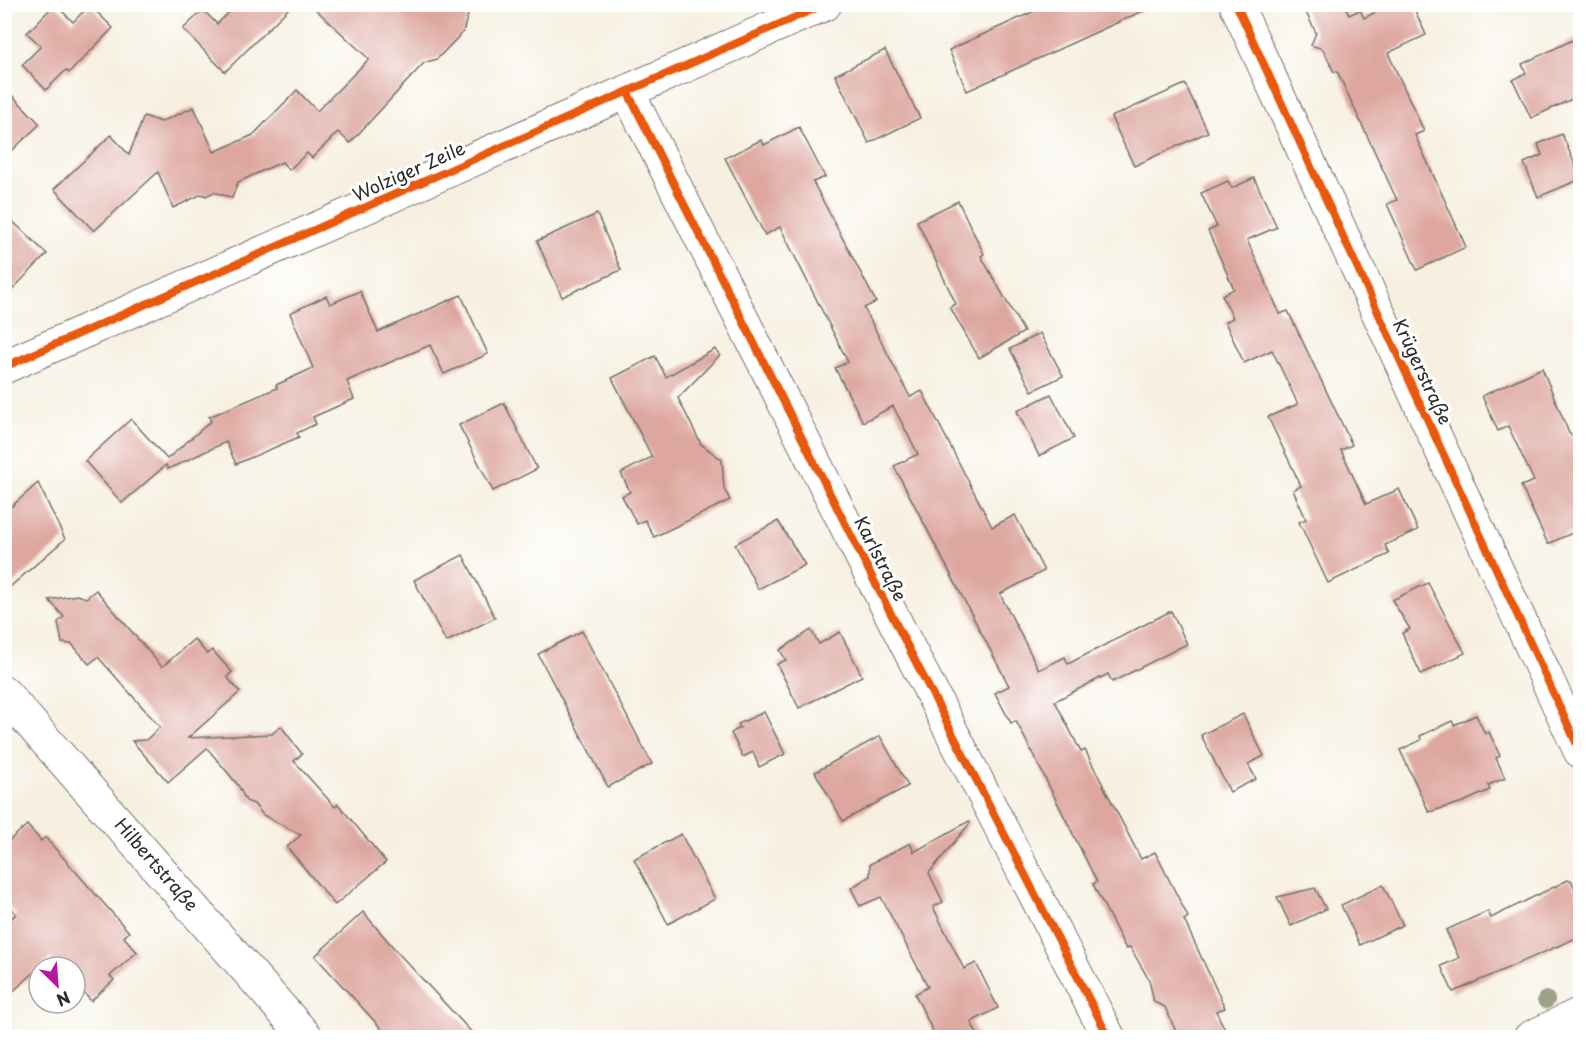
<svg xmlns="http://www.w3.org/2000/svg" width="1585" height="1042" font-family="'Playpen Sans',sans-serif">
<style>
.building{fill:#dda79f}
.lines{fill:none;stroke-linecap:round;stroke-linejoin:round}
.minor-casing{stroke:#72706b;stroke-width:35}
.minor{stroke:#fff;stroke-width:33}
.cycleway-casing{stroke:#fff;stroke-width:11}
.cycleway{stroke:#e8590c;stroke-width:8}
.tree{fill:#9ea18a}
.labels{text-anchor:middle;stroke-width:6;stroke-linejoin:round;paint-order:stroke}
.street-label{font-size:18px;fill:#2b2b2b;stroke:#fff}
</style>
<rect width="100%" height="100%" fill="#fff"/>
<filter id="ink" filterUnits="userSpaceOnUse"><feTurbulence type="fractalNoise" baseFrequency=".0167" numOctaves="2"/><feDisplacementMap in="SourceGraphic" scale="12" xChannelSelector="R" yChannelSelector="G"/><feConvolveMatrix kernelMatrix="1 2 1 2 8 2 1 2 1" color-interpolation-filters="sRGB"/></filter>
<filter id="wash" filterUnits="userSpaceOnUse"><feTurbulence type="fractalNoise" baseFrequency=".008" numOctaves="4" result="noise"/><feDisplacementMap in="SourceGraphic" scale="24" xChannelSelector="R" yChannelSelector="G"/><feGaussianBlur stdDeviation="1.35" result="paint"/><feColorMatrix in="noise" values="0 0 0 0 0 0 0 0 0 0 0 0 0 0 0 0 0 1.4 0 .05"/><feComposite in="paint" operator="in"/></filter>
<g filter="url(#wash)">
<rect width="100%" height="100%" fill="#f7f0e1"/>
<g id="blocks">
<g class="building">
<path d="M55,4L73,22L90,5L113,28L69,73L66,70L46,90L22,65L41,46L27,33Z"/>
<path d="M237,4H293L225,72L183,29L203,10L217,24Z"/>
<path d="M310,4H471L463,32L437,59L424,63L350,143L338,132L312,158L307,153L289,170L282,162L238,182L232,198L214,192L206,196L202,194L173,208L158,172L94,231L54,189L111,135L129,155L144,116L161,122L194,107L214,152L253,135L297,90L317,111L369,59Z"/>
<path d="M1050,4H1158L967,91L949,50Z"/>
<path d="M1302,4H1344L1349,15L1360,10L1364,18L1392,4H1412L1426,35L1388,53L1424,131L1415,135L1466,247L1417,270L1387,204L1397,200L1337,71L1334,72L1323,49L1311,45L1316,33Z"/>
<path d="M1581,36V95L1531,118L1513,80L1526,73L1522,64Z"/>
<path d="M885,50L920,118L869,143L835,75Z"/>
<path d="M1185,84L1208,132L1134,166L1111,117Z"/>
<path d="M4,87L40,124L4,158Z"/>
<path d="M799,127L825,177L813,182L876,302L864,308L910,397L922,391L992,527L1015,515L1044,571L1000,594L1039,670L1065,657L1068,664L1171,611L1187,644L1112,682L1108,674L1055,701L1081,752L1085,750L1141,859L1155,852L1188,917L1184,920L1225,1008L1216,1011L1229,1038H1179L1165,1007L1154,1002L1149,980L1130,947L1126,949L1093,884L1097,882L1042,772L1016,721L1011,723L995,693L1009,686L894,466L918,454L893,406L863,422L835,368L848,362L780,227L765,235L725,158L761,140L764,145Z"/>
<path d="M1562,134L1581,179L1538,197L1524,163L1542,155L1538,144Z"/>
<path d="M1254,178L1277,227L1247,240L1280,314L1288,311L1352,445L1341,450L1366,504L1399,489L1418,530L1385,545L1389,554L1328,583L1299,522L1306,519L1293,490L1301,486L1268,417L1298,404L1272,350L1244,363L1225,322L1233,318L1222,295L1234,289L1208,231L1217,227L1201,193L1228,181L1232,188Z"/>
<path d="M958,201L984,254L981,256L1024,332L979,358L950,307L956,304L917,221Z"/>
<path d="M4,213L47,254L4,298Z"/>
<path d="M597,214L621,270L562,297L537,241Z"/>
<path d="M360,291L378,332L461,295L488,354L444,374L430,345L347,381L354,399L313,417L316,424L297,433L299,437L236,464L226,442L168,469L166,465L122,503L85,461L131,419L167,459L211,421L209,417L277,388L276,385L313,368L290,313L326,296L330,304Z"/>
<path d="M1040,333L1063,376L1032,391L1010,349Z"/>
<path d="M715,349L720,355L678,398L701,444L722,460L724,489L730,500L654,537L645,520L637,524L622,496L630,492L621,473L652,457L612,378L655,356L666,377Z"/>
<path d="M1542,368L1569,433L1581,445V529L1548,544L1521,486L1534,481L1508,426L1498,431L1482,396Z"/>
<path d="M1051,394L1074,438L1039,456L1017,411Z"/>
<path d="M504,403L537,469L493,491L459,425Z"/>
<path d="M38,483L65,539L4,592V513Z"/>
<path d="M778,521L805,565L758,589L735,544Z"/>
<path d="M463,555L495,618L446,642L414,580Z"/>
<path d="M1428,583L1465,653L1421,674L1402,633L1410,629L1392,600Z"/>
<path d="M96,590L162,667L194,639L207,654L212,650L232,672L227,677L240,692L188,738L272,734L281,726L302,754L294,761L335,807L338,804L386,862L335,905L287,847L301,835L263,815L254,804L246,801L238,785L207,748L168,782L132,741L146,740L160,727L98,657L89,664L72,644L62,643L58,622L64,617L49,600L77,595L86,598Z"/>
<path d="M811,630L819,644L840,632L862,676L799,708L777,664L786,660L780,650Z"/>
<path d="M582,631L652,764L608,787L538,654Z"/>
<path d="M764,712L785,754L759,767L753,752L743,757L731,733L740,728L738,724Z"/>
<path d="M1243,714L1264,756L1248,764L1256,779L1230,792L1201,735Z"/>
<path d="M1476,715L1485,734L1489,732L1500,756L1496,758L1505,778L1488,785L1490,790L1463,802L1429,812L1400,750L1421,740L1420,736L1452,721L1454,725Z"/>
<path d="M880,736L908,786L843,821L815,772Z"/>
<path d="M969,821L970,823L929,873L943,902L933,907L964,969L976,963L998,1008L971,1022L979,1038H936L915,994L928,987L881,897L860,906L851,888L870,876V864L910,843L914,852Z"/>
<path d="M27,825L41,841L45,837L129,932L124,937L137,952L110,976L114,980L91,1001L75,983V967H60L51,958L4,999V925L16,914L4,901V845Z"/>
<path d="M681,834L715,899L668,924L634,859Z"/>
<path d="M1568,880H1571L1581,901V936L1453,992L1441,966L1459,958L1446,930L1488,911L1491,918Z"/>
<path d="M1383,885L1403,925L1360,945L1341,905Z"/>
<path d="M1315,888L1326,909L1291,926L1277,897Z"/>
<path d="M363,912L399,954L477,1038H390L315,956Z"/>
</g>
</g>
</g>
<g filter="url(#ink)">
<use href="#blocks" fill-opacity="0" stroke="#72706b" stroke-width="1.5"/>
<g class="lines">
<defs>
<g id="minor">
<path d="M1236,4L1580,751"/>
<path d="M628,93L869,571L1109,1038"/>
<path d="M4,367L825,4"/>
<path d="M4,693L307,1038"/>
<path d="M1530,1038L1580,1014"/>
</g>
</defs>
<use href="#minor" class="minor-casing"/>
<use href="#minor" class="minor"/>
<defs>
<g id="cycleway">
<path d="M1236,4L1580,751"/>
<path d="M628,93L869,571L1109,1038"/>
<path d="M4,367L825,4"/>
</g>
</defs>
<use href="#cycleway" class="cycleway-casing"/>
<use href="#cycleway" class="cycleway"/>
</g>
<circle class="tree" cx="1546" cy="1000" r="9"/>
</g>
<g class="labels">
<g class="street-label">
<text transform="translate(409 172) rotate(-24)" y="6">Wolziger Zeile</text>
<text transform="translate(1422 372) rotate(65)" y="6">Krügerstraße</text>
<text transform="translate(880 559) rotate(63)" y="6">Karlstraße</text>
<text transform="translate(156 865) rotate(49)" y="6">Hilbertstraße</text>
</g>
</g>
<rect width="1585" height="1042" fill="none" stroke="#fff" stroke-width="24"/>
<g transform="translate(57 985) rotate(155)"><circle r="28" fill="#ffffff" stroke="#aaaaaa" stroke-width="1.5"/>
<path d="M0-4.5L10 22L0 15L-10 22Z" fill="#b5179e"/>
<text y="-9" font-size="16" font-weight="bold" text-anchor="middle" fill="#2b2b2b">N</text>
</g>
</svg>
